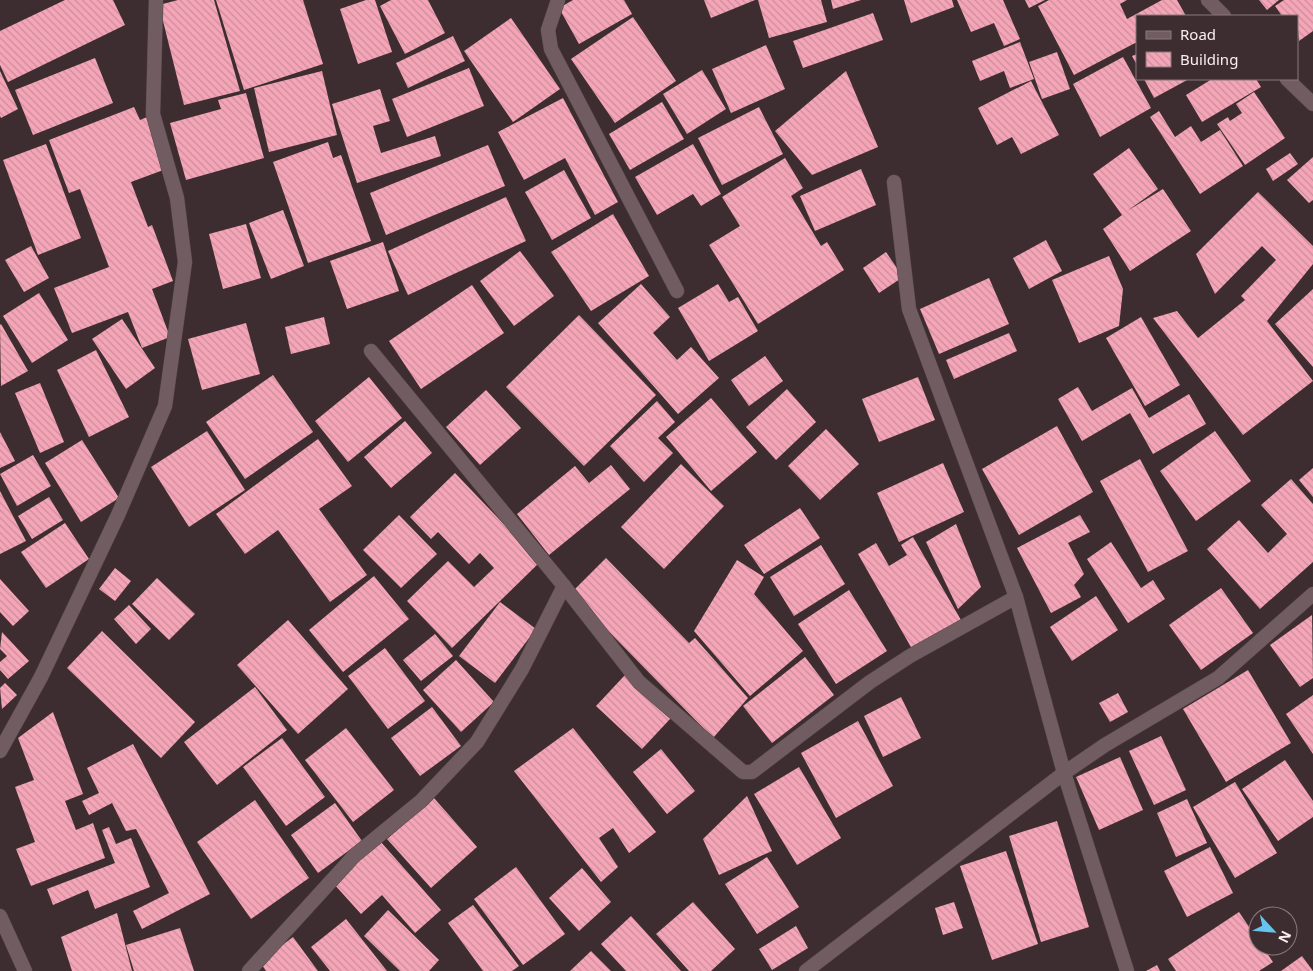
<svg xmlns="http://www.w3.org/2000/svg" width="1313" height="971" font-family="'Noto Sans',sans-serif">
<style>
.building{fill:url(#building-back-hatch)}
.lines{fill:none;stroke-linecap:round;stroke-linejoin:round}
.minor-casing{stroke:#58494c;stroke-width:15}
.tertiary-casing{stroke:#58494c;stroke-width:15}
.minor{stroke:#715d61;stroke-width:14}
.tertiary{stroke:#715d61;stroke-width:14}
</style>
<defs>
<pattern id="building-back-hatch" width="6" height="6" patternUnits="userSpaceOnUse" patternTransform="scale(1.25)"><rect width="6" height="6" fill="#f5a5b7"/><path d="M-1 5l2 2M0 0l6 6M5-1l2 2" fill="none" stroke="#ca8e9b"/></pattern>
</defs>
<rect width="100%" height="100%" fill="#3e2d30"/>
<g class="building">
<path d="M65,0H113L125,25L8,82L0,65V31Z"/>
<path d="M178,0H214L240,91L184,105L159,5Z"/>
<path d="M216,0H303L323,64L244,90Z"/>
<path d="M366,0H375L392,52L358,64L340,9Z"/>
<path d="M391,0H428L445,33L405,54L380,6Z"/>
<path d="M573,0H624L632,14L579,44L559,8Z"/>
<path d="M704,0H755L711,18Z"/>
<path d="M758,0H821L827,22L769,38Z"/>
<path d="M831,0H861L833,9Z"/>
<path d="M904,0H952L954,7L911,23Z"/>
<path d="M957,0H1003L1020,39L1004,46L994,23L971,32Z"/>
<path d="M1025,0H1045L1029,8Z"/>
<path d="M1049,0H1127L1120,4L1127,19L1162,0H1177L1186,16H1137V42L1074,75L1038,6Z"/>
<path d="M1259,0H1279L1267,10Z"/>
<path d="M1284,0H1313V31L1299,41L1297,16H1282L1275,6Z"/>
<path d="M873,13L883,40L803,68L793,41Z"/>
<path d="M633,17L676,81L615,123L571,59Z"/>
<path d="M511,18L560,89L513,122L464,51Z"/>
<path d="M453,36L465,61L408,88L396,63Z"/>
<path d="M1020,42L1034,79L1010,88L1004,71L980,81L972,61Z"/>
<path d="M766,45L785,89L731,113L712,69Z"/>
<path d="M1057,52L1070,89L1042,99L1029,62Z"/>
<path d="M1137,54V65L1132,56Z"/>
<path d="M1123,57L1151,108L1100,137L1073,84Z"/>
<path d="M95,58L113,103L33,135L15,90Z"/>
<path d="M469,68L484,106L407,137L392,99Z"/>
<path d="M702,70L726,109L687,134L663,94Z"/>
<path d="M0,71L18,109L1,118L0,116Z"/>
<path d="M322,71L337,135L269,152L254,88Z"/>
<path d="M846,71L878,147L812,175L775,131Z"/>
<path d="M1144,79H1189L1154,98Z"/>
<path d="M1212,79H1256L1261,87L1202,122L1186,95Z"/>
<path d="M1031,81L1059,135L1021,154L1012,137L997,145L978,108Z"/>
<path d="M380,89L390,121L373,126L381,153L435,136L441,156L357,183L332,104Z"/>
<path d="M1254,92L1285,138L1245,165L1217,124L1228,117L1230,121L1242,113L1236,104Z"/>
<path d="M246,93L264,158L186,180L170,123L221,109L218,100Z"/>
<path d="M563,98L618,202L595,215L565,158L524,180L498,132Z"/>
<path d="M662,102L684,139L630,170L609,134Z"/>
<path d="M134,107L140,120L147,117L166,169L131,182L148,227L152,225L173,281L152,289L170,337L142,348L128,312L72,333L54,288L109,267L80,189L69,193L49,140Z"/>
<path d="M759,107L783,154L722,185L698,138Z"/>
<path d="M1159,111L1175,137L1191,126L1201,142L1220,130L1243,166L1200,194L1150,117Z"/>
<path d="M328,142L333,158L341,155L371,241L308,263L273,162Z"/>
<path d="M46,144L81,238L38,255L3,160Z"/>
<path d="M693,144L721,194L701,206L693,194L657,215L635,177Z"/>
<path d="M488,145L505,186L386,235L370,193Z"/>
<path d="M1129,148L1158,189L1127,211L1163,189L1191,231L1130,271L1103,229L1122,215L1093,174Z"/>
<path d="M1290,153L1298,164L1273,181L1266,169Z"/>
<path d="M1313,157V200L1309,203L1287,180Z"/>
<path d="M785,158L803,188L791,196L821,246L827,242L844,270L758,324L709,245L740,226L722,197Z"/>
<path d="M861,169L876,205L815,231L800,196Z"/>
<path d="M564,170L591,218L552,240L525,192Z"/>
<path d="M1258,192L1313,246V264L1267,321L1313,381L1243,435L1153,318L1177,311L1198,338L1245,300L1241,296L1276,260L1262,246L1215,294L1196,254Z"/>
<path d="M506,197L526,241L408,295L388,251Z"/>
<path d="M283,210L304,266L271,279L249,223Z"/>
<path d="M613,214L649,276L591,311L551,252Z"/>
<path d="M246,224L261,278L223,289L209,234Z"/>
<path d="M1046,240L1062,271L1029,289L1013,258Z"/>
<path d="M383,242L399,291L347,309L330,261Z"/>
<path d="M31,246L49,278L24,292L5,260Z"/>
<path d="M520,251L554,296L514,326L480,281Z"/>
<path d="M886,252L903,277L879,293L863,268Z"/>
<path d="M1109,256L1123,289L1119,326L1079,343L1052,280Z"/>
<path d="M989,278L1009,324L939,354L920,309Z"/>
<path d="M641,284L670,317L653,333L677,360L691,347L719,378L678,414L598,323Z"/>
<path d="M718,284L729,302L738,297L758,331L709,361L678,308Z"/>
<path d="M472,285L504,333L421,389L389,341Z"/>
<path d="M1313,289V367L1275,324Z"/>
<path d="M39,293L68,340L32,363L3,316Z"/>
<path d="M579,315L656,395L584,466L506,387Z"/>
<path d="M324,317L330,344L291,354L285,327Z"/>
<path d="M1141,317L1180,385L1145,406L1106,338Z"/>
<path d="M122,319L155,368L126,389L92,339Z"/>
<path d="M246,323L260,374L202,390L188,339Z"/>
<path d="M1,324L28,371L1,386L0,325Z"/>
<path d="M1009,333L1017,351L954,379L946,360Z"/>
<path d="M96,350L129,417L89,437L57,370Z"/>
<path d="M765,356L783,381L749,406L731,380Z"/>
<path d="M273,375L313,432L245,479L206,422Z"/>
<path d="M369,377L402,418L348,462L315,421Z"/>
<path d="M918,377L935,420L879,442L862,399Z"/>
<path d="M40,383L64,442L40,453L15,393Z"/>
<path d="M1078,387L1092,411L1132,388L1149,418L1189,394L1206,424L1153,454L1130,413L1082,441L1058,399Z"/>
<path d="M787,389L816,422L776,460L746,427Z"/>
<path d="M486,390L521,428L480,465L446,427Z"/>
<path d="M711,398L757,452L711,491L666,437Z"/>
<path d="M657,401L675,422L658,438L673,453L644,482L610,446Z"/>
<path d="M405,421L432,453L391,488L364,457Z"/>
<path d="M1057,426L1093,492L1019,535L982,469Z"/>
<path d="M826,429L859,464L820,500L788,466Z"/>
<path d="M207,431L245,490L189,527L151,467Z"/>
<path d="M1215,431L1251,481L1196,521L1160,471Z"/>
<path d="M0,432L15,461L0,468Z"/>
<path d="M318,439L352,486L319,509L367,575L330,602L278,530L245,554L216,514Z"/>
<path d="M82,440L119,498L81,522L45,463Z"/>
<path d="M33,455L51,486L17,506L0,474Z"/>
<path d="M1140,459L1188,551L1148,572L1100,481Z"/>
<path d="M943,463L964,512L899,542L877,493Z"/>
<path d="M681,464L724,506L664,569L621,527Z"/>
<path d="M611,465L630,489L549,555L517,514L575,466L589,483Z"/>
<path d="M1313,468V497L1299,480Z"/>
<path d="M455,473L540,562L452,648L407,601L448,561L474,587L494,568L480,553L469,564L438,532L431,539L410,517Z"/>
<path d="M1291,479L1313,504V562L1260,609L1207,549L1239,520L1268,553L1287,534L1261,505Z"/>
<path d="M0,491L26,541L0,554Z"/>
<path d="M49,497L63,520L32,539L18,516Z"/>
<path d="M800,508L820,538L764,574L744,545Z"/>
<path d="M399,515L437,554L401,588L363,550Z"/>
<path d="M1080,515L1090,532L1068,543L1084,574L1074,585L1081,597L1051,613L1017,548Z"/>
<path d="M65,523L89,559L46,588L21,552Z"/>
<path d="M956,524L981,587L958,609L926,542Z"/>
<path d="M913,537L961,620L912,649L858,554L876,543L889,566L907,555L901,545Z"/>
<path d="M1111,542L1141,588L1153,580L1165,599L1128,623L1087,559Z"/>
<path d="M821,545L845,584L794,616L770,577Z"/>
<path d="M606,558L689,643L695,638L748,698L713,738L571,593Z"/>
<path d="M737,560L764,577L754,594L803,651L750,696L694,631Z"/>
<path d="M115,568L131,581L115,601L99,589Z"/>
<path d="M374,576L409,619L343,672L309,630Z"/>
<path d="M157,578L195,614L169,640L132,604Z"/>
<path d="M0,579L29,611L13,626L0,612Z"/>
<path d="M1221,588L1253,633L1201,670L1169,625Z"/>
<path d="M849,590L887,651L836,684L798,624Z"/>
<path d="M1096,596L1118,630L1072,661L1050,627Z"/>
<path d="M500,602L536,629L495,683L459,656Z"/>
<path d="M129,605L151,629L136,644L114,619Z"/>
<path d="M1312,615L1313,678L1300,687L1270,645Z"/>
<path d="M288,620L348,689L298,734L237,665Z"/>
<path d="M102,631L195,722L161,758L67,668Z"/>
<path d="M2,632L29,661L8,679L0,670V662L7,656L0,649Z"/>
<path d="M435,634L453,656L421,681L403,660Z"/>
<path d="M385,648L425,701L388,729L348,676Z"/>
<path d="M805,657L834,695L772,743L743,706Z"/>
<path d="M456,660L494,702L461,732L423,690Z"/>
<path d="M1248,670L1291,743L1226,782L1183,709Z"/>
<path d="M625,675L671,718L642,749L596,706Z"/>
<path d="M5,683L17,695L2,709L0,688Z"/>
<path d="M255,687L287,730L217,785L184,742Z"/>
<path d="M1118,693L1128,712L1110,722L1099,703Z"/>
<path d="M1313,695V754L1286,714Z"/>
<path d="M901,697L921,738L883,757L864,716Z"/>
<path d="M432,707L461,746L420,776L391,738Z"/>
<path d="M53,712L83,794L65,801L76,830L93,823L105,858L31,886L16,849L35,842L15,787L34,780L18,738Z"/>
<path d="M858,721L893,786L836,818L801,753Z"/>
<path d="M346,728L394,790L353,822L305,760Z"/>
<path d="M573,728L656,832L629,853L613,828L599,838L618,867L601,882L514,771Z"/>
<path d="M1161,736L1186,790L1154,805L1129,751Z"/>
<path d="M282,738L325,797L286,826L243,767Z"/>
<path d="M133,744L210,894L142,929L133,911L169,893L136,829L126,831L112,803L89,815L82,801L99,793L87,768Z"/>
<path d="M661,749L695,791L667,814L633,772Z"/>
<path d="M1120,757L1143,810L1099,830L1076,777Z"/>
<path d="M1285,760L1313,801V817L1278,841L1242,789Z"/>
<path d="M799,767L841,838L797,865L754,794Z"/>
<path d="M1235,782L1277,853L1235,878L1193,807Z"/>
<path d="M747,796L772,851L719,875L703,839Z"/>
<path d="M434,798L477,847L431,888L387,839Z"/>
<path d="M1187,799L1207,843L1176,857L1157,813Z"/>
<path d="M255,800L309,878L251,919L197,842Z"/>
<path d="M335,803L362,841L318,873L291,835Z"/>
<path d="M1057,821L1089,927L1041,942L1009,836Z"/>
<path d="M109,827L116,844L131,838L150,887L95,909L88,890L53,905L47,889L115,863L102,830Z"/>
<path d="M380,841L441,910L415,933L382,895L361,914L333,883Z"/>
<path d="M1210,847L1233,893L1187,917L1164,871Z"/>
<path d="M1006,851L1038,944L992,960L960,866Z"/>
<path d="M767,857L799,907L757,934L725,884Z"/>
<path d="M516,867L565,934L523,965L474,899Z"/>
<path d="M582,868L611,902L579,931L549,898Z"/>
<path d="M693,902L735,949L711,971H689L656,934Z"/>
<path d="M954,902L963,928L943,935L935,908Z"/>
<path d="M473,905L519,966L512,971H483L448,923Z"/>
<path d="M388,910L439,960L429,971H400L364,936Z"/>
<path d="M1239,912L1258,940V946H1262L1273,962L1259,971H1176L1168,959Z"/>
<path d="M117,913L132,971H72L61,937Z"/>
<path d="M631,916L681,971H626L601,944Z"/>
<path d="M346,919L387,971H330L311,947Z"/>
<path d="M796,926L808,948L772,970L759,949Z"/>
<path d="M180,928L194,971H134L126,945Z"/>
<path d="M293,937L318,971H266L260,962Z"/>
<path d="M591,951L611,971H570Z"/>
<path d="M1302,956L1313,971H1281Z"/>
<path d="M1157,965L1160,971H1146Z"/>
</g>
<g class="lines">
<defs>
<g id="minor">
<path d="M558,0L548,30L551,49L677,291"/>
<path d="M1208,0L1224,16"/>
<path d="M1287,79L1313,104"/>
<path d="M894,182L909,309L1016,597L1064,773L1127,971"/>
<path d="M371,351L564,586L639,682L743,772H752L870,682L910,656L1016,597"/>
<path d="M0,751L41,677L118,515L165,406L185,262L177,198L153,114L156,0"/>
<path d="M249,971L354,856L421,801L477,742L522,669L564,586"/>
<path d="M806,971L1064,773L1105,745L1218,678L1313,594"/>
</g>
<path id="tertiary" d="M0,916L25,971"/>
</defs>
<use href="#minor" class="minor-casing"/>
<use href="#tertiary" class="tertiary-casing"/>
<use href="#minor" class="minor"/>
<use href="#tertiary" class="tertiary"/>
</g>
<rect x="1136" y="15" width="162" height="65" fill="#3e2d30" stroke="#897a7d"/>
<rect x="1146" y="31" width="25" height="8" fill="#715d61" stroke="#897a7d"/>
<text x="1180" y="40" font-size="15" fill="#faeef0">Road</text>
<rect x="1146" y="52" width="25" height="15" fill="url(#building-back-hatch)" stroke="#897a7d"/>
<text x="1180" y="65" font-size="15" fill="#faeef0">Building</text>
<g transform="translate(1273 931) rotate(116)"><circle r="24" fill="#3e2d30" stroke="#897a7d"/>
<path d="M0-4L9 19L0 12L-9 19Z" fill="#65c5ee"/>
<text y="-8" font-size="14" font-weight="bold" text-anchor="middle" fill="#faeef0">N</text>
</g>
</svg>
